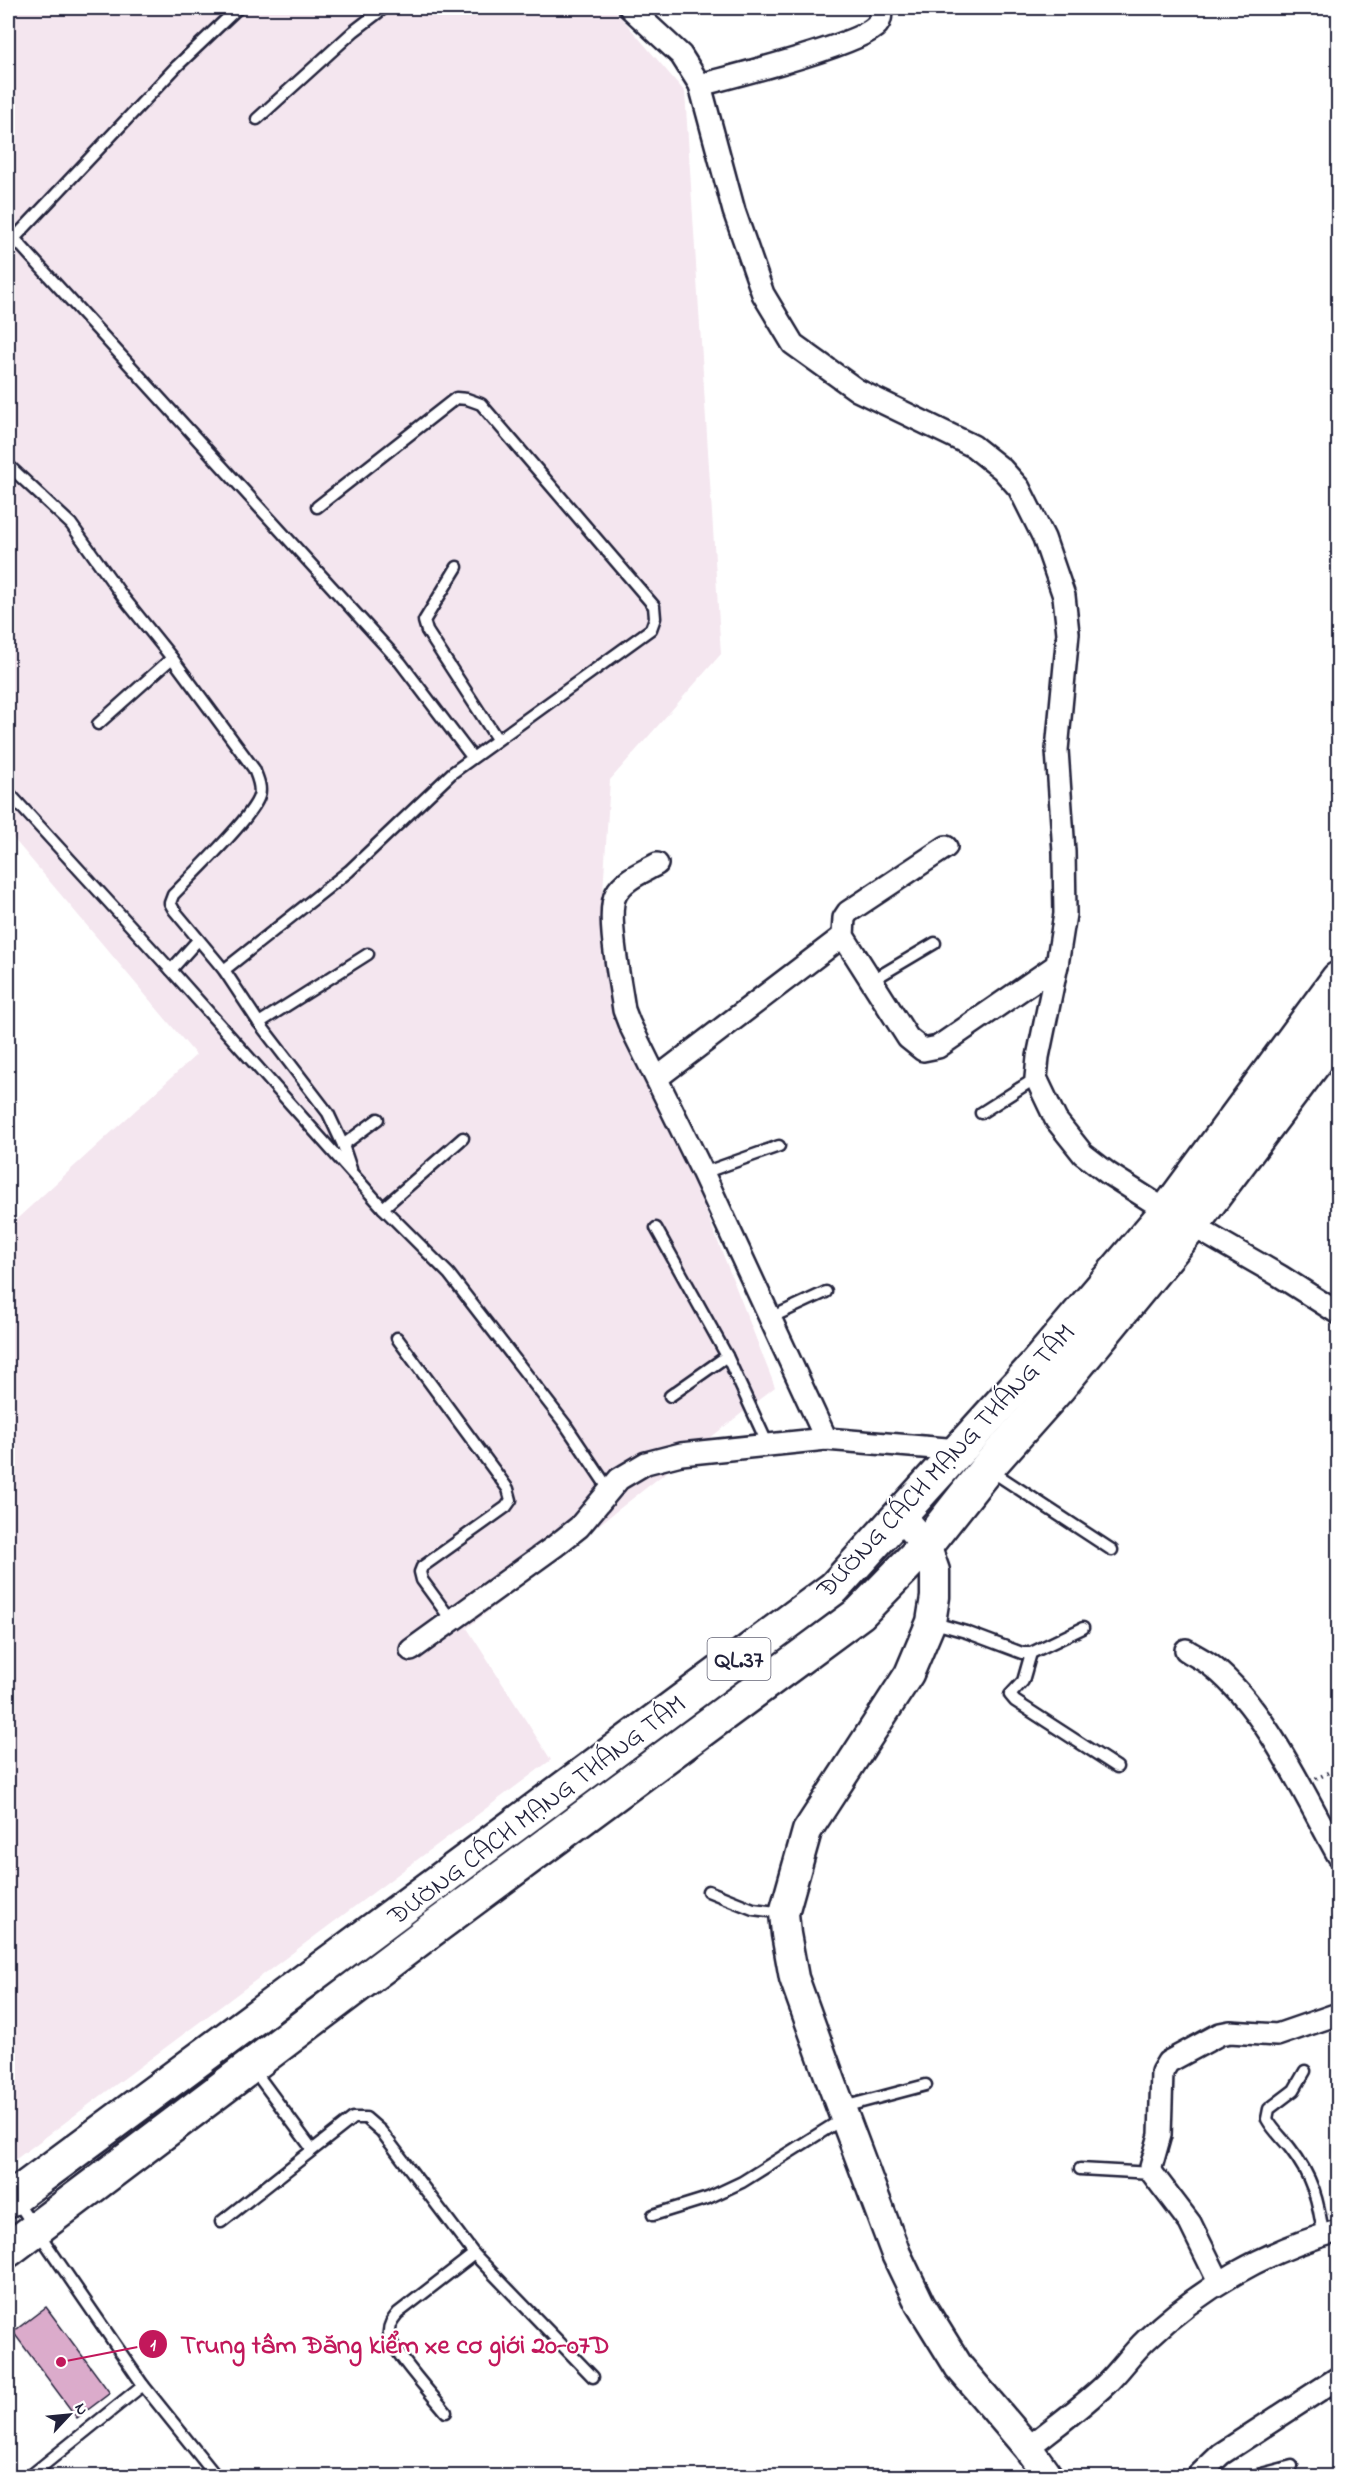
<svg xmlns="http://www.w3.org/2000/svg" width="1346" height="2484" font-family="'Indie Flower',sans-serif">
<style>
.built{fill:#f4e6ef}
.building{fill:#dbabcb;stroke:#22223b;stroke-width:1.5}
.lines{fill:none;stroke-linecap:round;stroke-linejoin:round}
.lane-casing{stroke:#22223b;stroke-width:15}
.street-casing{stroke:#22223b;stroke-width:26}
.secondary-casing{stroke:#22223b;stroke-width:33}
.primary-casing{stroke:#22223b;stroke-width:38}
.path{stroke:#22223b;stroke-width:4;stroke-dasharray:1.5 4.5;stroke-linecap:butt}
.lane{stroke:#fff;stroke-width:10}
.street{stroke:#fff;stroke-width:21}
.secondary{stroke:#fff;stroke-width:28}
.primary{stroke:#fff;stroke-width:33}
.labels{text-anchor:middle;stroke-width:4.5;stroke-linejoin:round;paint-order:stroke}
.shield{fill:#fff;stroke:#646476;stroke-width:1.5}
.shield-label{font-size:24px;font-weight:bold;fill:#22223b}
.street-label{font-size:26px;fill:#22223b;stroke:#fff}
.leader{fill:none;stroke:#c2185b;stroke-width:2}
.callout-dot{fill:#c2185b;stroke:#fff;stroke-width:2}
.mark-label{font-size:18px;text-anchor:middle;font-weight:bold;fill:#fff}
.callout-label{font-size:27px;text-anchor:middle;font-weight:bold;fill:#c2185b;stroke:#fff;stroke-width:4.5;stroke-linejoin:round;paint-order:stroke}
</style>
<rect width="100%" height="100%" fill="#fff"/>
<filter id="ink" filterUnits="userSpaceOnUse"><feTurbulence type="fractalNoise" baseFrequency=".0167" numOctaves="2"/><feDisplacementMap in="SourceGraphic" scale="12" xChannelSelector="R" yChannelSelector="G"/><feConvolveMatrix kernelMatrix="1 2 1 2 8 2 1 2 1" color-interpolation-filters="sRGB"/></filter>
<g filter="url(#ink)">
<path class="built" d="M20,8H613L685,92L721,654L610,780L600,941L775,1387L467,1628L551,1760L8,2165V1227L196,1055L8,832V18Z"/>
<path class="building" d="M46,2307L110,2393L77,2418L13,2332Z"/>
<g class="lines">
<defs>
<g id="lane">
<path d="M257,119L354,31L384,8"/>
<path d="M14,238L400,662L472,757"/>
<path d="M8,245L177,66L238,8"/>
<path d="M8,465L71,524L123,597L172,658L254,769C257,777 262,787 259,796C253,817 191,876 173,895L170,903L174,910L224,970L259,1023L328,1113L343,1145L351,1169"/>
<path d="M457,567L424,621L427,631L497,739"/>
<path d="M98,724L172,658"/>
<path d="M8,792L171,970L383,1208L449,1274L565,1424L610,1491"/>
<path d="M171,970L198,940"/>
<path d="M224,970L349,871L452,773L651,629L655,618L654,606L481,404L467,399L456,398L317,507"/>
<path d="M871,981L935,943"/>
<path d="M259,1023L368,954"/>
<path d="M981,1113L1036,1078"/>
<path d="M343,1145L378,1119"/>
<path d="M703,1173L779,1146"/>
<path d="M383,1208L463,1138"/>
<path d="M656,1228L727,1356L768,1445"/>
<path d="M770,1318L826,1292"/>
<path d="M397,1338L508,1489L511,1500L506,1507L422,1567L420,1572L422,1580L452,1621"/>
<path d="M670,1396L727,1356"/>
<path d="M990,1470L1112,1550"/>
<path d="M931,1622L966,1632L1022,1653H1031L1083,1628"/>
<path d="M1031,1653L1023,1681L1010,1695L1015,1701L1117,1767"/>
<path d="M708,1891L753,1909L784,1913"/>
<path d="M253,2069L312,2149"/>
<path d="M1305,2071L1294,2090L1269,2109L1267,2119C1273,2130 1282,2138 1290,2148C1312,2176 1319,2202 1323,2235"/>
<path d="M843,2107L926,2085"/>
<path d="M1080,2169L1152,2173"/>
<path d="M16,2200L143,2385L216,2476"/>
<path d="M653,2215L708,2198L742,2182L844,2118"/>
<path d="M221,2222L353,2118H366L381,2131L474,2254L593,2377"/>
<path d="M446,2412C435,2398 390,2349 389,2334C388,2325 393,2319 398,2313L474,2254"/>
<path d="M1205,2470L1223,2476"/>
<path d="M30,2476L143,2385"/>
<path d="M1254,2476L1292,2466"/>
</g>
<g id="street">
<path d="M630,8L681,55L700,85L734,211L763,294L793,344L857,390L973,446L1002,469L1019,488L1044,538L1064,596L1068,633L1057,750L1064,852L1065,914L1057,965L1038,1057L1036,1078L1056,1120L1083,1154L1109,1174L1167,1211L1280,1276L1338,1313"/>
<path d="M700,85C730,77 862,44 877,25C881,20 881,14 881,8"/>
<path d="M946,847L848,912L844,918L843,936L908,1038L923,1050L938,1047L1057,965"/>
<path d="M657,864C643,872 624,879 616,894C605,913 621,986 624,1010L629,1023L703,1173L826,1439"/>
<path d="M657,1078L843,936"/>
<path d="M411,1650L555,1546L579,1527L619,1479L646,1463L681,1454L826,1439L959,1450"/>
<path d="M1186,1650C1195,1656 1205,1660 1213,1667C1266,1709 1305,1796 1338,1855"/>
<path d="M1219,2282L1190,2223L1152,2173L1151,2167L1160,2135L1162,2072L1168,2062L1220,2034L1230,2032L1277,2035L1338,2014"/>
<path d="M1028,2448C1054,2427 1082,2407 1106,2384C1120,2371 1131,2354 1146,2340C1199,2289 1267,2250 1338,2231"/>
<path d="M1198,2476L1221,2454L1338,2378"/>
</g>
<path id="secondary" d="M900,1516L926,1545L935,1571V1597L931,1622L909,1674L807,1831L784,1913L786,1934L794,1978L831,2081L896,2254L920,2304L959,2367L1028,2448L1048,2476"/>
<g id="primary">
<path d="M8,2201L834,1588L1034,1367L1167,1211L1338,979"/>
<path d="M8,2250L431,1930L860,1613L926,1545L987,1468L1059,1387L1192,1225L1338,1031"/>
</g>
</defs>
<use href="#lane" class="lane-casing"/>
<use href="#street" class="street-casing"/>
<use href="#secondary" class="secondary-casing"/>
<use href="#primary" class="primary-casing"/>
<path class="path" d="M1316,1779L1335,1769"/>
<use href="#lane" class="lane"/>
<use href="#street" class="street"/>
<use href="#secondary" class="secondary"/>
<use href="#primary" class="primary"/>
</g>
</g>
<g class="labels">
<rect class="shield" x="707.5" y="1638" width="63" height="42" rx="4.5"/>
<g class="shield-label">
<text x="739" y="1667">QL.37</text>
</g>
<g class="street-label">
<text transform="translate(945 1460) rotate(-47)" y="9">ĐƯỜNG CÁCH MẠNG THÁNG TÁM</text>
<text transform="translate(536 1809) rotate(-37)" y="9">ĐƯỜNG CÁCH MẠNG THÁNG TÁM</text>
</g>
</g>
<path class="leader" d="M61 2362L153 2344"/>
<g class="callout-dot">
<circle cx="61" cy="2362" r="6"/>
<circle cx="153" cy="2344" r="15"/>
</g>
<g class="mark-label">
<text x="153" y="2350">1</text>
</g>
<g class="callout-label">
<text x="395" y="2353">Trung tâm Đăng kiểm xe cơ giới 20-07D</text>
</g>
<rect width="1346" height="2484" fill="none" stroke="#fff" stroke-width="30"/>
<rect x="15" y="15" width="1316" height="2454" fill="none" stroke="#22223b" stroke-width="2" filter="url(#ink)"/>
<g transform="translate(69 2415) rotate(64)" stroke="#ffffff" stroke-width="4.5" paint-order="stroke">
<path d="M0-4.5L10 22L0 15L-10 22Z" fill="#22223b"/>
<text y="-9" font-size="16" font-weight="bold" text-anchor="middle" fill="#22223b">N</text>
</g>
</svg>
